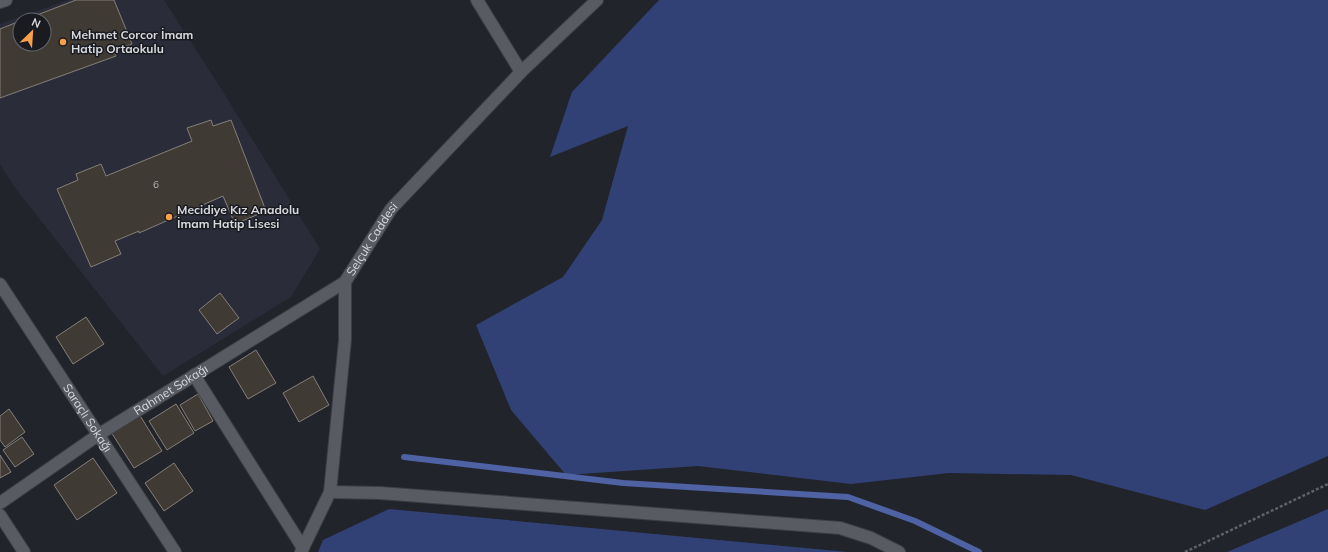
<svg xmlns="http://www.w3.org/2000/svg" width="1328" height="552" font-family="Mulish,sans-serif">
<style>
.built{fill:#2a2d39;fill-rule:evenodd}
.green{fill:#314175}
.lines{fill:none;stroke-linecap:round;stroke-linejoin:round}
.stream{stroke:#4e62a4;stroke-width:6}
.building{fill:#403a35;stroke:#867f79}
.street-casing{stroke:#3c3e43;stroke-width:14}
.secondary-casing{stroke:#3c3e43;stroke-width:14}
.path{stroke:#5f6167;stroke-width:2.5;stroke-dasharray:3 2;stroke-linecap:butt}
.street{stroke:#595b63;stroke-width:12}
.secondary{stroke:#595b63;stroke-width:12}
.poi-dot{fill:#f8a04b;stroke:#191b21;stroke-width:1.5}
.labels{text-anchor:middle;stroke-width:3;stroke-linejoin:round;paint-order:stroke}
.number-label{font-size:10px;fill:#b0b0b2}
.poi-label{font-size:12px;font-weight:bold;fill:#d6d8dc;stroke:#191b21;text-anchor:start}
.street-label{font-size:12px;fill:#d6d8dc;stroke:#191b21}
</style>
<rect width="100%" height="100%" fill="#22242b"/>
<path class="built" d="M68,0H164L225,95L320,249L291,297L163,376L13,185L0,164V24ZM20,20H44V44H20Z"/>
<g class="green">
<path d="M659,0H1328V456L1205,510L1071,475L949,473L851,484L698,466L566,475L511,410L476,325L563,277L602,220L628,126L550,157L572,92Z"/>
<path d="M389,509L848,552H318L323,540Z"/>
<path d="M1328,509V552H1227Z"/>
</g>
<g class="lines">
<path class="stream" d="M404,457L623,483L848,497L915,521L979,552"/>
</g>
<g class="building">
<path d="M76,0H114L132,44L114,51L116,56L0,98V29L20,21V44H44V20H24Z"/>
<path d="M211,120L213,126L231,120L266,211L235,224L223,196L139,233V231L115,241L121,254L91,267L57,189L78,180L76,174L101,164L106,176L192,141L187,128Z"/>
<path d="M220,293L239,318L217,334L199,310Z"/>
<path d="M86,317L104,344L73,364L56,337Z"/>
<path d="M256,350L276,383L248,399L229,367Z"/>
<path d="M313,376L329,405L299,422L283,393Z"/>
<path d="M198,394L213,421L195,431L180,405Z"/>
<path d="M176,404L194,433L167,450L149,421Z"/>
<path d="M9,409L25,432L5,447L0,440V416Z"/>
<path d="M139,414L162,451L134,468L111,432Z"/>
<path d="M22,437L34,454L15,467L3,450Z"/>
<path d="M0,455L11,472L0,478Z"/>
<path d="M93,458L117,493L77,520L54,485Z"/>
<path d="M174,463L193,491L164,511L145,483Z"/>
</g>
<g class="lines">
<defs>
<g id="street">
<path d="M477,0L521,72"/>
<path d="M0,2L6,0"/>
<path id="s1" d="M0,284L175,552"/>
<path d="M194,375L303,548"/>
<path d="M330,492L380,493L840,528L871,538L899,552"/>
<path id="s2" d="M0,503L98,435L345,282"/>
<path d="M0,515L24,552"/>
</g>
<g id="secondary">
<path id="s3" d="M301,552L330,492L345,340V282L391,209L521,72L597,0"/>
</g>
</defs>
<use href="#street" class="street-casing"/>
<use href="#secondary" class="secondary-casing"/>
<path class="path" d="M1185,552L1328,484"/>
<use href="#street" class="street"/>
<use href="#secondary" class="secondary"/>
</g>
<g class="poi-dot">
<circle cx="63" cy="42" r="4"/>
<circle cx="169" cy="217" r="4"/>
</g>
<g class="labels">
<g class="number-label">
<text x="156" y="188">6</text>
</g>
<g class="poi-label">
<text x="71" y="39">Mehmet Corcor İmam<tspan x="71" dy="14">Hatip Ortaokulu</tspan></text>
<text x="177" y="214">Mecidiye Kız Anadolu<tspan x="177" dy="14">İmam Hatip Lisesi</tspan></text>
</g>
<g class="street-label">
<text dy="4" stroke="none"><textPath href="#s3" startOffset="328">Selçuk Caddesi</textPath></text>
<text dy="4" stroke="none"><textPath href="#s2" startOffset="205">Rahmet Sokağı</textPath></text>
<text dy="4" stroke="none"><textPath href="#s1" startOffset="160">Saraçlı Sokağı</textPath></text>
</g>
</g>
<g transform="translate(32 32) rotate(25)"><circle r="19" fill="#191b21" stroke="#65676c"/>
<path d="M0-3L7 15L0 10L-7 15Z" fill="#f8a04b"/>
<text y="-6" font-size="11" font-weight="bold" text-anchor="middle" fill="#d6d8dc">N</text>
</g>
</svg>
